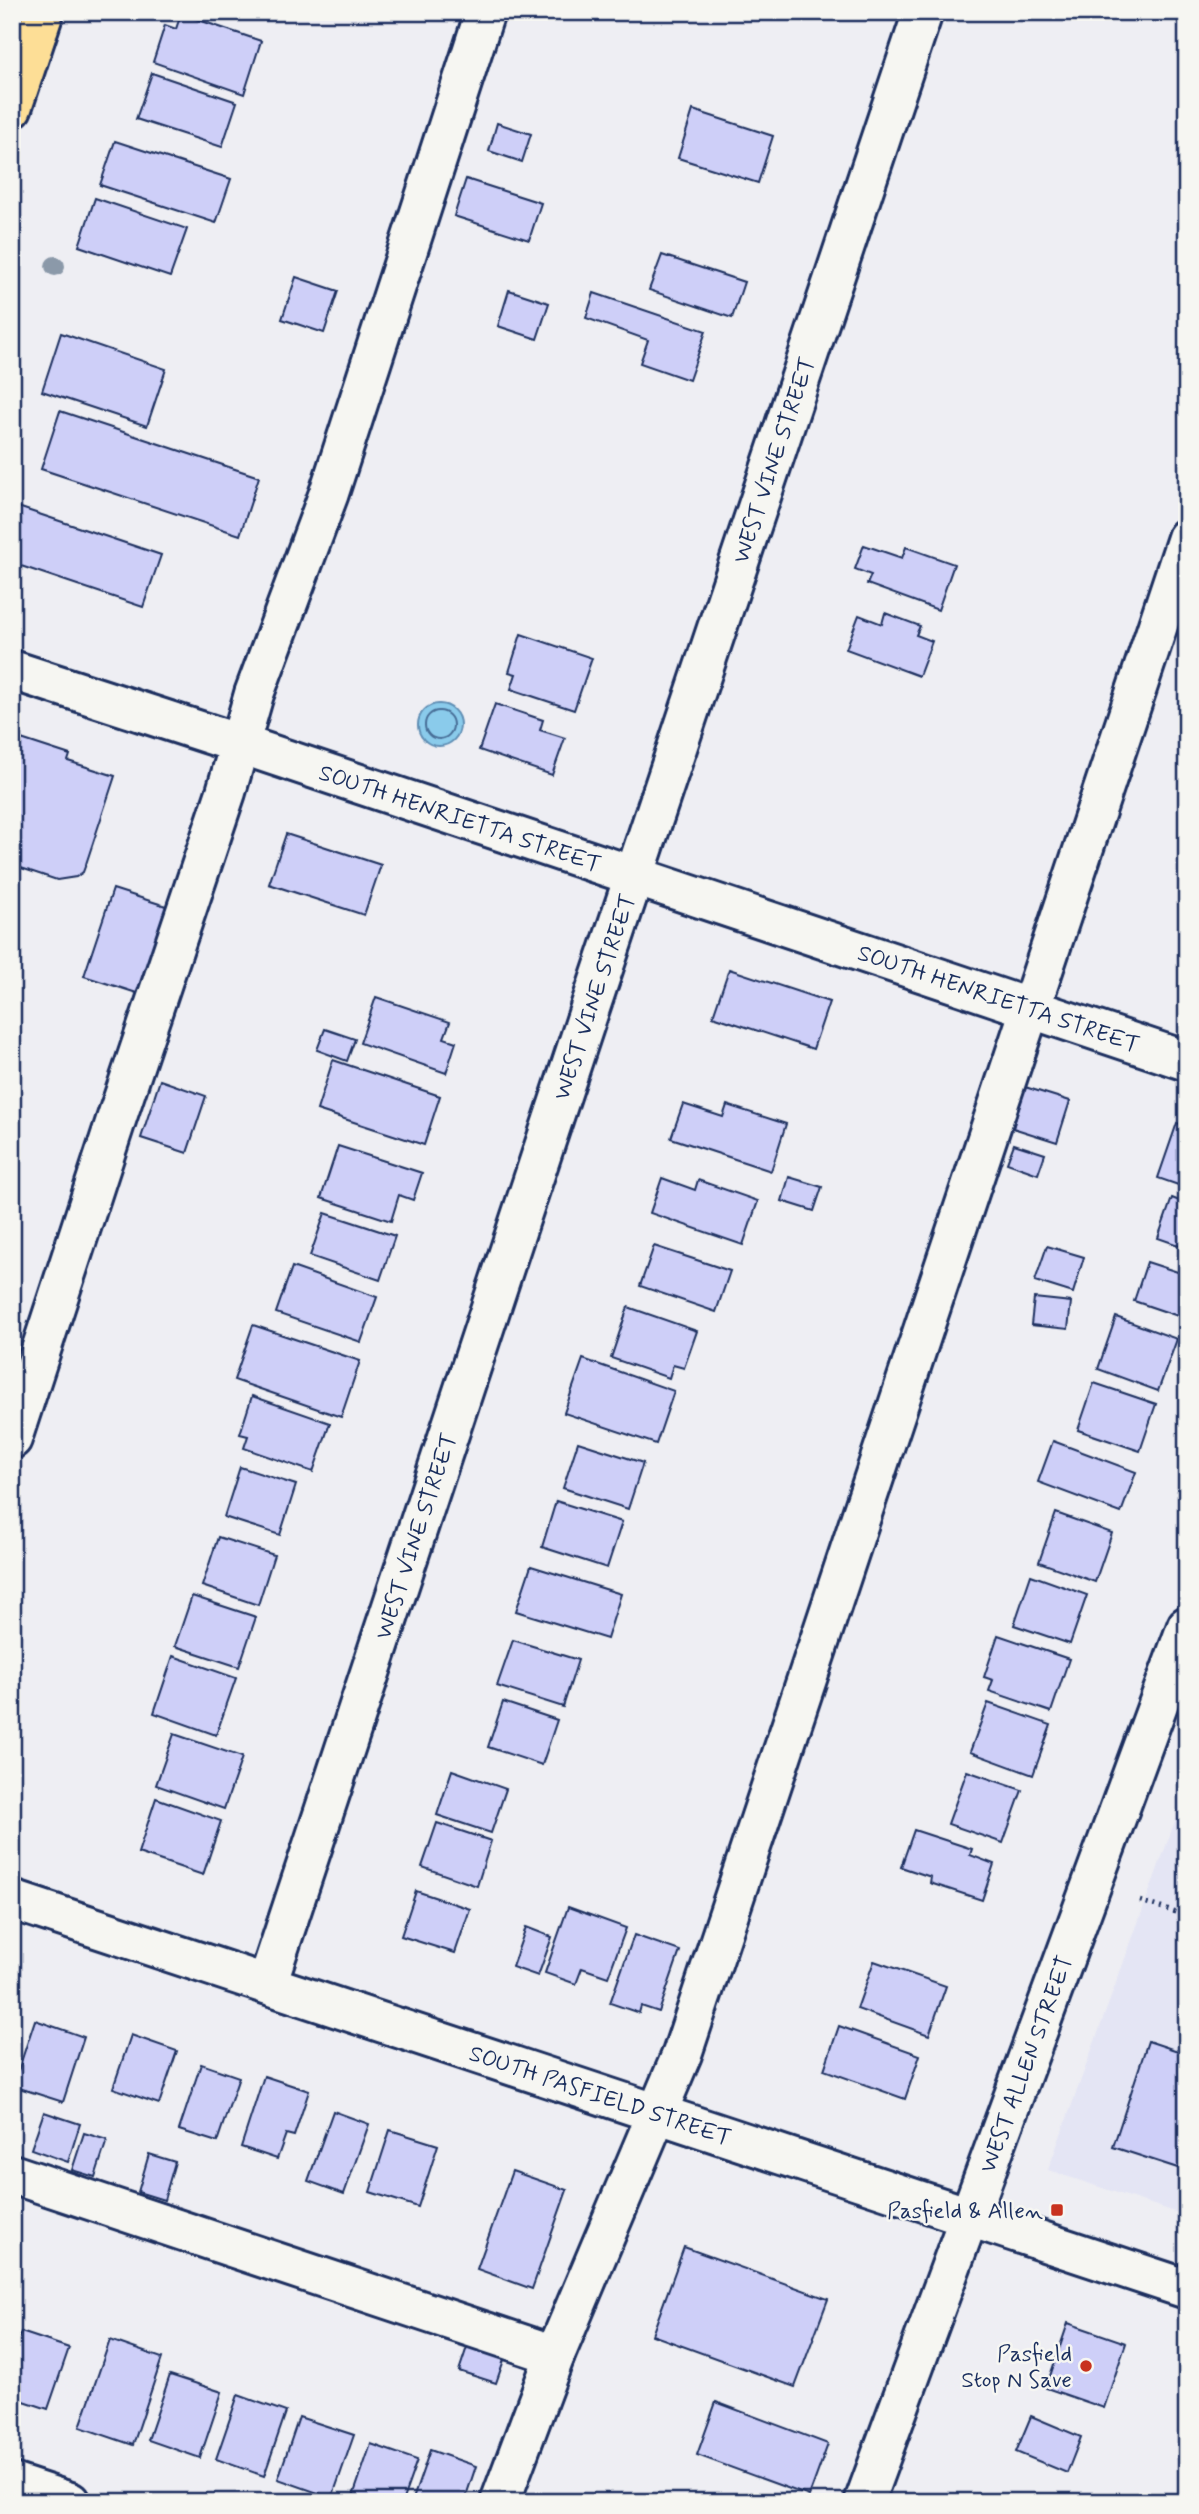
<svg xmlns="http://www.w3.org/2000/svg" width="1199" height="2514" font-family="Mynerve,sans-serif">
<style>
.built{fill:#e4e5f4}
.water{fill:#8acbeb;stroke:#5e8db3;stroke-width:2}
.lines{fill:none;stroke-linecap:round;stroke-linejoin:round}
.shore{stroke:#476d96;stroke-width:2}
.building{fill:#cecff8;stroke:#1b2f5e;stroke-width:2}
.minor-casing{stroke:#1b2f5e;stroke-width:44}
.major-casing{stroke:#1b2f5e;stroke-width:44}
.path{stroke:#1b2f5e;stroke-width:4.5;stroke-dasharray:2 5;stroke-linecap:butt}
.minor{stroke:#f6f6f2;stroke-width:38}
.major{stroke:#fdde96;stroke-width:38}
.tree{fill:#8b99a9}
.poi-dot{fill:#c8321e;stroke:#f6f6f2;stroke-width:2.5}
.labels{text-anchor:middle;stroke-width:5;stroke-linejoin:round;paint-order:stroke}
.street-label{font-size:23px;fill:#1b2f5e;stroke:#f6f6f2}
.poi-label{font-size:23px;fill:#1b2f5e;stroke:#f6f6f2;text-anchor:end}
</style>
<rect width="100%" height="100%" fill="#eeeef3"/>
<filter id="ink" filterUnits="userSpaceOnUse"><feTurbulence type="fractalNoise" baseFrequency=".0143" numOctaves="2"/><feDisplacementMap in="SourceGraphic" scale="14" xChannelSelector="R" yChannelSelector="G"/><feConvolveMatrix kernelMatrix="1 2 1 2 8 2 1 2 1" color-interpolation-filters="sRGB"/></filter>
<g filter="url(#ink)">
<path class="built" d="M1187,1788V2216L1048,2170Z"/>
<circle class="water" cx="439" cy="725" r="21"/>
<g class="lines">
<circle class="shore" cx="439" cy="725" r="14"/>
</g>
<g class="building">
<path d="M181,14L261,41L244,94L153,62L165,25L176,29Z"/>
<path d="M152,73L237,102L222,147L136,119Z"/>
<path d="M693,110L773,136L758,183L678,158Z"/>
<path d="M497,123L531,134L522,162L489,151Z"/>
<path d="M115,141L231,179L216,223L100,185Z"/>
<path d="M466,179L541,203L529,240L454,216Z"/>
<path d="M95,198L187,229L170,277L79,246Z"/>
<path d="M662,255L744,282L732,318L649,290Z"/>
<path d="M296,277L338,291L324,333L282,319Z"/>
<path d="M509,290L549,303L537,339L498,326Z"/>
<path d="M594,293L706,331L689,380L640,363L648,340L586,318Z"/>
<path d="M61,333L166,369L147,426L42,391Z"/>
<path d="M60,411L259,477L240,535L41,469Z"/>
<path d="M12,505L161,555L143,607L12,563Z"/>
<path d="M864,545L902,558L906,547L954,564L938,610L867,584L871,575L855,569Z"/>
<path d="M885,613L920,626L916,635L932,641L919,676L846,649L859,615L882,624Z"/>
<path d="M521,634L592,658L574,710L511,689L516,674L509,672Z"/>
<path d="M495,704L543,720L540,730L565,738L552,775L479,750Z"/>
<path d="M12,736L70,755L68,761L115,776L86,864L83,872L76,877L57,880L12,865Z"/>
<path d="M286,834L381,865L364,915L269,884Z"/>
<path d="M113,889L175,909L146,996L84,976Z"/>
<path d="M729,969L829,1002L813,1049L713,1016Z"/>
<path d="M376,997L450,1022L444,1038L456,1042L446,1073L360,1043Z"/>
<path d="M325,1029L355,1039L347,1061L317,1050Z"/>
<path d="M333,1060L440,1096L424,1145L317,1110Z"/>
<path d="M160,1080L206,1096L187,1153L141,1138Z"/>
<path d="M1025,1087L1070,1101L1057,1142L1013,1128Z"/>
<path d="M683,1104L723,1117L727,1105L786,1124L771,1171L671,1138Z"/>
<path d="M1177,1123L1187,1126V1188L1158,1178Z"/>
<path d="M1014,1144L1045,1154L1038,1174L1007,1163Z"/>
<path d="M338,1146L422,1173L413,1200L399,1195L391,1221L321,1198Z"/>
<path d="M789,1177L822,1187L814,1211L782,1201Z"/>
<path d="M662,1178L695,1190L698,1180L758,1201L743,1245L650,1213Z"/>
<path d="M1172,1198L1187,1204V1248L1158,1238Z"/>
<path d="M325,1213L395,1236L380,1280L310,1256Z"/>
<path d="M654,1246L730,1271L716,1312L640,1286Z"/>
<path d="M1047,1246L1084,1257L1073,1293L1035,1281Z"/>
<path d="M1147,1262L1187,1275V1319L1134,1301Z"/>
<path d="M292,1267L377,1297L361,1342L276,1313Z"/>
<path d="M1034,1298L1071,1302L1068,1329L1031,1325Z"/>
<path d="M628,1307L697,1331L684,1368L673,1365L669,1378L611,1358Z"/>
<path d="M1116,1317L1177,1339L1158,1391L1098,1369Z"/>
<path d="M253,1325L360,1361L341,1417L234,1380Z"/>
<path d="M583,1359L674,1391L656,1444L564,1413Z"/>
<path d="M1094,1383L1156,1404L1140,1451L1078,1430Z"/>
<path d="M252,1396L330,1423L313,1472L244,1448L248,1436L240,1434Z"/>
<path d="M1053,1441L1136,1472L1121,1513L1038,1482Z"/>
<path d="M578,1442L643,1463L628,1509L563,1488Z"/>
<path d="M240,1467L296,1485L280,1535L224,1517Z"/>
<path d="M556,1501L622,1522L607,1568L542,1547Z"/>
<path d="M1056,1513L1112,1533L1095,1582L1039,1562Z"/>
<path d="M218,1537L274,1555L258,1605L202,1586Z"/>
<path d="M531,1566L621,1594L607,1639L516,1611Z"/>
<path d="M1031,1575L1087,1595L1070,1644L1014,1625Z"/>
<path d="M192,1596L256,1617L239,1667L175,1646Z"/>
<path d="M998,1635L1069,1659L1051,1712L989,1691L993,1680L984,1677Z"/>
<path d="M513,1640L578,1660L563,1707L497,1686Z"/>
<path d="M173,1656L236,1678L216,1735L154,1713Z"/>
<path d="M503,1702L557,1720L542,1765L488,1747Z"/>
<path d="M988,1703L1051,1725L1033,1775L970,1752Z"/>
<path d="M174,1734L242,1757L224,1809L156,1785Z"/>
<path d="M452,1770L506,1789L491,1833L437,1815Z"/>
<path d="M967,1771L1022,1790L1003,1843L948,1824Z"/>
<path d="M156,1798L221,1821L203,1875L138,1853Z"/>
<path d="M437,1823L491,1841L477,1886L422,1867Z"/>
<path d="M914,1830L972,1849L970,1855L994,1864L982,1900L930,1883L931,1877L901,1867Z"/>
<path d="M416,1891L470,1909L455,1953L401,1936Z"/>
<path d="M568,1907L626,1928L608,1977L582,1968L576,1984L545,1973Z"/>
<path d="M526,1927L552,1937L538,1976L512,1967Z"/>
<path d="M634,1935L680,1951L659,2012L641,2006L639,2013L610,2003Z"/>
<path d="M874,1961L946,1986L929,2035L857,2009Z"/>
<path d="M35,2020L84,2037L63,2102L13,2086Z"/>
<path d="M839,2026L920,2055L905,2099L824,2070Z"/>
<path d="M131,2035L177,2051L159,2104L113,2088Z"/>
<path d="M1148,2041L1187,2054V2171L1113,2147Z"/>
<path d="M201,2064L239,2077L217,2142L179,2130Z"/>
<path d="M264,2076L309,2091L294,2136L286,2134L277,2159L241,2147Z"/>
<path d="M333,2111L369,2124L344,2194L308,2181Z"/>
<path d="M44,2112L80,2124L68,2162L31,2149Z"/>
<path d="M390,2130L438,2145L418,2207L370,2192Z"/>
<path d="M84,2133L107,2140L95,2177L72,2170Z"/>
<path d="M149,2154L175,2162L164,2200L138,2192Z"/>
<path d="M512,2171L567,2190L532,2289L477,2269Z"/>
<path d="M684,2247L828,2299L795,2387L652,2335Z"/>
<path d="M1068,2323L1126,2343L1104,2408L1046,2388Z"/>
<path d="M21,2332L69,2348L48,2409L12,2397V2339L18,2341Z"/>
<path d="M110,2340L162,2358L133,2445L80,2427Z"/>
<path d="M469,2341L506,2354L496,2383L459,2371Z"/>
<path d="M170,2375L222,2392L200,2458L148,2440Z"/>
<path d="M238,2395L286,2412L264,2476L216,2459Z"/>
<path d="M716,2402L828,2444L809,2496L697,2455Z"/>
<path d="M1031,2416L1081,2437L1067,2473L1016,2452Z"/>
<path d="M299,2417L354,2435L332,2498L278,2479Z"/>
<path d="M371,2444L417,2460L402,2502H351Z"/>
<path d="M430,2450L476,2466L464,2502H412Z"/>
</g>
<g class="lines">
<defs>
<g id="minor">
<path id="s1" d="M12,670L240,744L1187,1061"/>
<path d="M12,1439L117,1117L226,792L254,694L329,493L485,12"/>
<path id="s2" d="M12,1900L1187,2289"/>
<path id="s3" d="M267,1984L589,1011L923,12"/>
<path d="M12,2174L555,2355"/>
<path d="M12,2483L70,2502"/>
<path d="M500,2502L555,2355L682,2054L1187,538"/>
<path id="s4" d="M864,2502L1187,1626"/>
</g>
<path id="major" d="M12,108L44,12"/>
</defs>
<use href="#minor" class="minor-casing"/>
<use href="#major" class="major-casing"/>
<path class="path" d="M1140,1901L1187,1916"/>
<use href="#minor" class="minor"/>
<use href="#major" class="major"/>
</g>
<circle class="tree" cx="55" cy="266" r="10"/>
</g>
<g class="poi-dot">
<rect x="1050" y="2203" width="14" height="14" rx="3.5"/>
<circle cx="1086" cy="2366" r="7"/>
</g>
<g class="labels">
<g class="street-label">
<text dy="8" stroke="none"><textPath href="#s3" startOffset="1606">WEST VINE STREET</textPath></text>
<text dy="8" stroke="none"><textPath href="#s1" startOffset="472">SOUTH HENRIETTA STREET</textPath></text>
<text dy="8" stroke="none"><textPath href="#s3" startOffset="1040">WEST VINE STREET</textPath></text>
<text dy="8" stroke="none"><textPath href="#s1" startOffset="1040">SOUTH HENRIETTA STREET</textPath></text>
<text dy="8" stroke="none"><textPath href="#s3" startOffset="472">WEST VINE STREET</textPath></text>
<text dy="8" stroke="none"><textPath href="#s4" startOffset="467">WEST ALLEN STREET</textPath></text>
<text dy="8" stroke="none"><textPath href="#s2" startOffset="620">SOUTH PASFIELD STREET</textPath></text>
</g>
<g class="poi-label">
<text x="1043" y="2218">Pasfield &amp; Allen</text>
<text x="1072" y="2361">Pasfield<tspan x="1072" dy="26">Stop N Save</tspan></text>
</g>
</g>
<rect width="1199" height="2514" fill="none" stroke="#f6f6f2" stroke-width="42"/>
<rect x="21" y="21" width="1157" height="2472" fill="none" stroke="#1b2f5e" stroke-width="2.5" filter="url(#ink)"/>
</svg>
